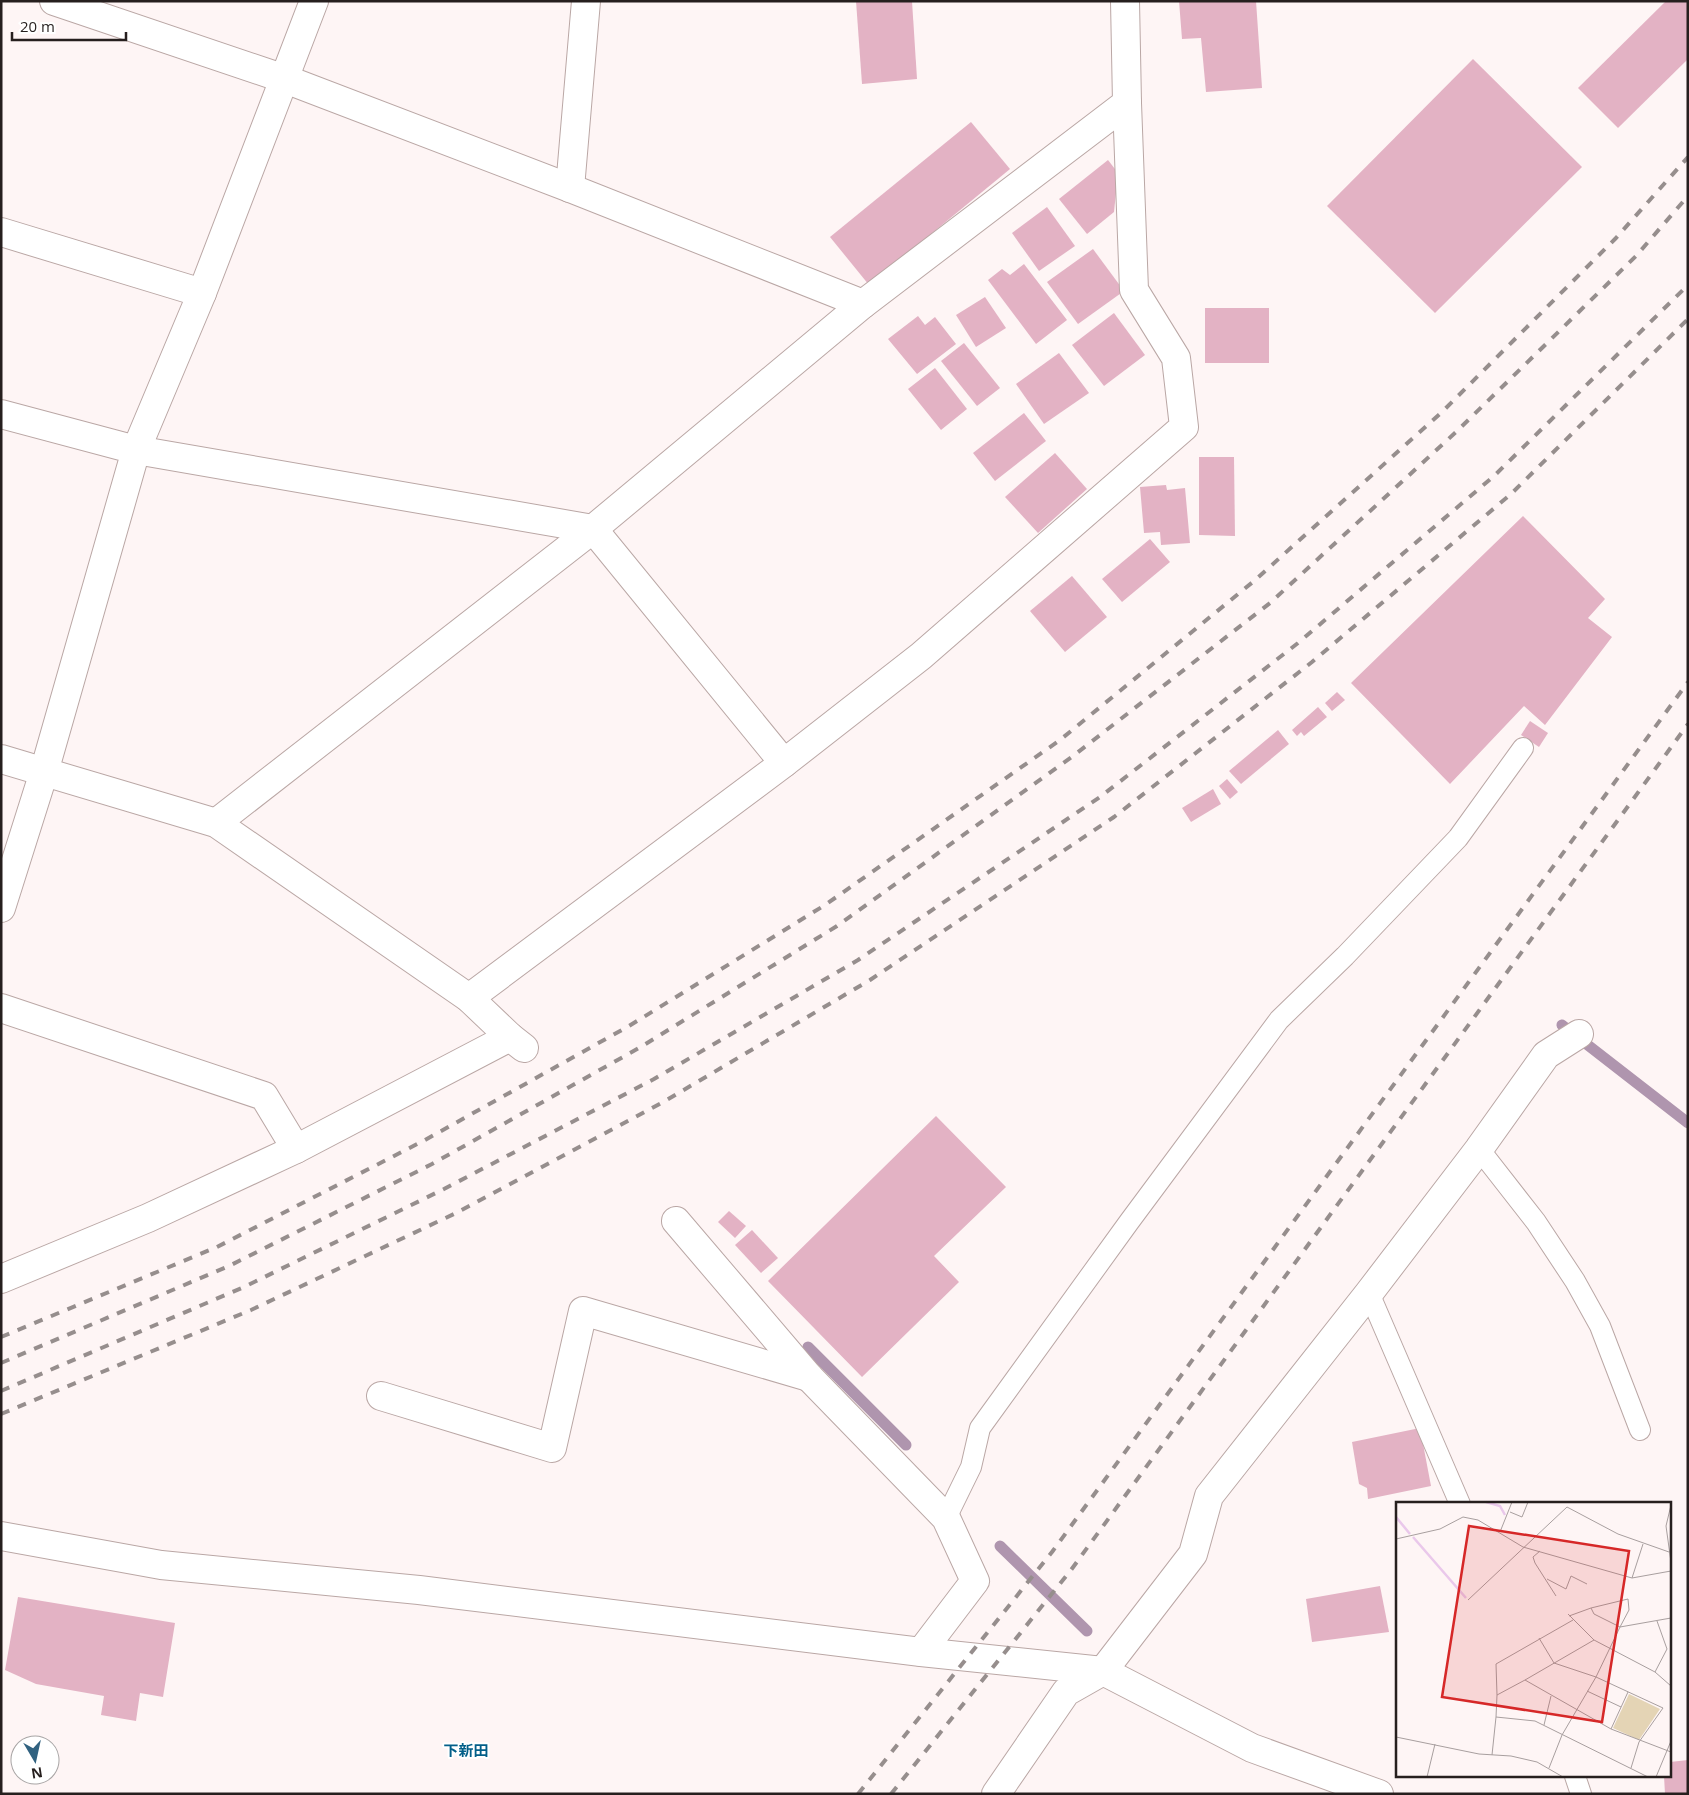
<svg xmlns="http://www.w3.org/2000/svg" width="1689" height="1795" font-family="'Open Sans','Noto Sans JP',sans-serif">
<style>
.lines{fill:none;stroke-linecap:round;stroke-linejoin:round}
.stream{stroke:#af95ae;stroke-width:11}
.building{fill:#e3b2c4}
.lane-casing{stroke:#baa7a5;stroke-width:22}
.street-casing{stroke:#baa7a5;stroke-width:30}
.secondary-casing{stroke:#baa7a5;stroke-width:30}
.lane{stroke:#fff;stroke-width:20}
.street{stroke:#fff;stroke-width:28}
.secondary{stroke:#fff;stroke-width:28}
.rail{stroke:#968e8d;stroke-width:4;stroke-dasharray:9 9;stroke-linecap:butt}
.labels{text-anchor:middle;stroke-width:4;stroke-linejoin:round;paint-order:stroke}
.neighbourhood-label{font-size:15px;font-weight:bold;fill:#035f89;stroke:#fff}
.inset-river{fill:none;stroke:#eac8eb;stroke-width:2.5}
.inset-road{fill:none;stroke:#a89f9f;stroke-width:1}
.view{fill:#d62828;fill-opacity:0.15;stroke:#d62828;stroke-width:2.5}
.inset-edge{fill:none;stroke:#261f1e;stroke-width:2.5}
</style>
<rect width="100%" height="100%" fill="#fef5f5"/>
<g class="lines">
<g class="stream">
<path d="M1562,1025L1688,1123"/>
<path d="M808,1347L906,1445"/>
<path d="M1000,1546L1087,1631"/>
</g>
</g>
<g class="building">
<path d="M856,1H912L917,79L862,84Z"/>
<path d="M1179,1H1256L1262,88L1206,92L1201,38L1182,39Z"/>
<path d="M1666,1H1688V59L1618,128L1578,88Z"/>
<path d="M1473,59L1582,167L1435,313L1327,206Z"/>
<path d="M971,122L1010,169L869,285L830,237Z"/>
<path d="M1108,160L1118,173L1114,212L1087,234L1059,199Z"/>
<path d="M1047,207L1075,246L1039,271L1012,233Z"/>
<path d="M1093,249L1124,291L1078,324L1047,282Z"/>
<path d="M1024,264L1067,320L1036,344L988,280L1002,269L1010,275Z"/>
<path d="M985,297L1006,328L976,347L956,315Z"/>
<rect x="1205" y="308" width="64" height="55"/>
<path d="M1114,313L1145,355L1104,386L1072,345Z"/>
<path d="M918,316L925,325L935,317L956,344L917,374L888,339Z"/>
<path d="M964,343L1000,388L977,406L941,361Z"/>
<path d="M1059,353L1089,393L1044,424L1016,384Z"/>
<path d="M935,368L967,409L941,430L908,389Z"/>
<path d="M1024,413L1046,441L995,481L973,453Z"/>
<path d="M1055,453L1087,489L1038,533L1005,497Z"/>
<path d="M1199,457H1234L1235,536L1199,535Z"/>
<path d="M1166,485L1167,490L1185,488L1190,543L1161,545L1160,532L1144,533L1140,487Z"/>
<path d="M1523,516L1605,599L1588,618L1612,637L1545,725L1524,706L1450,784L1351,683Z"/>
<path d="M1150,539L1170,562L1122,602L1102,579Z"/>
<path d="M1072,576L1107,617L1065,652L1030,611Z"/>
<path d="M1337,692L1345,700L1332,711L1325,703Z"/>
<path d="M1318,707L1327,717L1304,736L1301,732L1297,736L1292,730Z"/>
<path d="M1530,721L1548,733L1539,747L1521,735Z"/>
<path d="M1278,730L1289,744L1241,784L1229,771Z"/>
<path d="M1227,779L1238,792L1230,799L1219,786Z"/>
<path d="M1213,789L1221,804L1191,822L1182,808Z"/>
<path d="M936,1116L1006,1187L934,1256L959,1282L862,1377L768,1281Z"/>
<path d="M729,1211L746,1226L735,1238L718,1222Z"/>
<path d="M752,1230L778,1258L761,1273L735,1245Z"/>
<path d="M1420,1428L1431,1486L1368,1499L1367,1488L1359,1484L1352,1442Z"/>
<path d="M1380,1586L1389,1632L1312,1642L1306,1599Z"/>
<path d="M18,1597L175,1623L163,1697L140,1693L136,1721L101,1715L104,1696L36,1684L5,1670Z"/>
<path d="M1688,1760V1794H1665L1664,1776H1670V1762Z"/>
</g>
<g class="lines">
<defs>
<g id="lane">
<path d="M1479,1149L1536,1222L1575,1281L1600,1326L1640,1430"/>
<path d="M1369,1293L1460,1504"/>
<path d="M946,1518L971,1467L980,1428L1129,1222L1279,1020L1345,956L1458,838L1523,748"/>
<path d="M1575,1776L1581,1794"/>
</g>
<g id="street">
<path d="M54,1L285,79L570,188L863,304L593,529L216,823"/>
<path d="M314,1L202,293L136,450L593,529L784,763"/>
<path d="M570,188L586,1"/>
<path d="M1,232L202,293"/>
<path d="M863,304L1127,103L1125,1"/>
<path d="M1,414L136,450L44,772L1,908"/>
<path d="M1,759L216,823L469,998L510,1037L524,1048"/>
<path d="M469,998L784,763L921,656L1184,427L1176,358L1134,290L1127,103"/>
<path d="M1,1008L264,1096L296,1149"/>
<path d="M676,1221L809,1377L946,1518L975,1581L921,1652"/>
<path d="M1,1279L148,1218L296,1149L510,1037"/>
<path d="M381,1396L552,1448L583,1311L809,1377"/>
<path d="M996,1794L1066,1692L1103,1671L1193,1554L1209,1496L1369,1293L1479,1149L1546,1055L1579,1034"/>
</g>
<path id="secondary" d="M1,1536L161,1565L419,1590L921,1652L1103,1671L1252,1748L1379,1794"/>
</defs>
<use href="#lane" class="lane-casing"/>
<use href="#street" class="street-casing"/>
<use href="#secondary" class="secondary-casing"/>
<use href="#lane" class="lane"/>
<use href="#street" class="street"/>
<use href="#secondary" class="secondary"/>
<g class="rail">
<path d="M1,1337L217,1247L425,1140L629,1026L825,905L1060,740L1254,581L1442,412L1616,238L1688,157"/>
<path d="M1,1363L229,1266L432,1164L639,1048L837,926L1073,756L1270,603L1456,432L1636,256L1688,196"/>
<path d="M1,1391L244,1287L444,1189L654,1079L858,960L1100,797L1298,643L1494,476L1688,285"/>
<path d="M1,1414L251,1310L456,1213L665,1101L870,980L1114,817L1312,662L1511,494L1688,319"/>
<path d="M858,1794L1052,1552L1688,682"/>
<path d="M891,1794L1071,1570L1688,724"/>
</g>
</g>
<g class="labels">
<g class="neighbourhood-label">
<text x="466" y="1756">下新田</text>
</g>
</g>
<g transform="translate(1396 1502)">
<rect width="275" height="275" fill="#fef5f5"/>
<path d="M233,192L264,207L243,238L217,226Z" fill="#e4d4b5"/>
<path class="inset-river" d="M90,0L104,4L109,13M0,15L14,32M17,35L70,96"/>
<path class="inset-road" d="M275,3L270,24L275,60M114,10L126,15L132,0M104,30L116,0M0,37L44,27L67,15L82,18L127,45L236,76L275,69M144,49L137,55L139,61L160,94M236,76L247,42M151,77L170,87L175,74L191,82M72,98L171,5L222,32L273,50M172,112L198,138L259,170L275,184M173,114L195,106L232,97L233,108L224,125L198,112L195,106M143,136L158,161L200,175L166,233L153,266M198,138L129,178L215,227L275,250M259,170L271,147L261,119M191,189L225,205M101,193L100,162L177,118M100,215L101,193L129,178M148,223L155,194M215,227L232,190M0,235L83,252L115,254L141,260L167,275M96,253L100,215L139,219L252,275M235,266L243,240L267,206L200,175L224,125L275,116M31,275L39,242M260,275L275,239"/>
<path class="view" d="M73,24L233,49L206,220L46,195Z"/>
<rect width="275" height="275" class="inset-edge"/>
</g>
<rect width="1689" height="1795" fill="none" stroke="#261f1e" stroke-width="5"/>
<g transform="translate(35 1760) rotate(171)"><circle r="24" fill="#ffffff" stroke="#a8a5a5"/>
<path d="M0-4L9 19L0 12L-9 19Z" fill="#316280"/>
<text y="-8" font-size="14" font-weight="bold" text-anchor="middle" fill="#261f1e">N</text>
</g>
<path d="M12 32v8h114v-8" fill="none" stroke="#261f1e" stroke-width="2.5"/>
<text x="20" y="32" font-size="15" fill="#261f1e" stroke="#ffffff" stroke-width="4" paint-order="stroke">20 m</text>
</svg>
